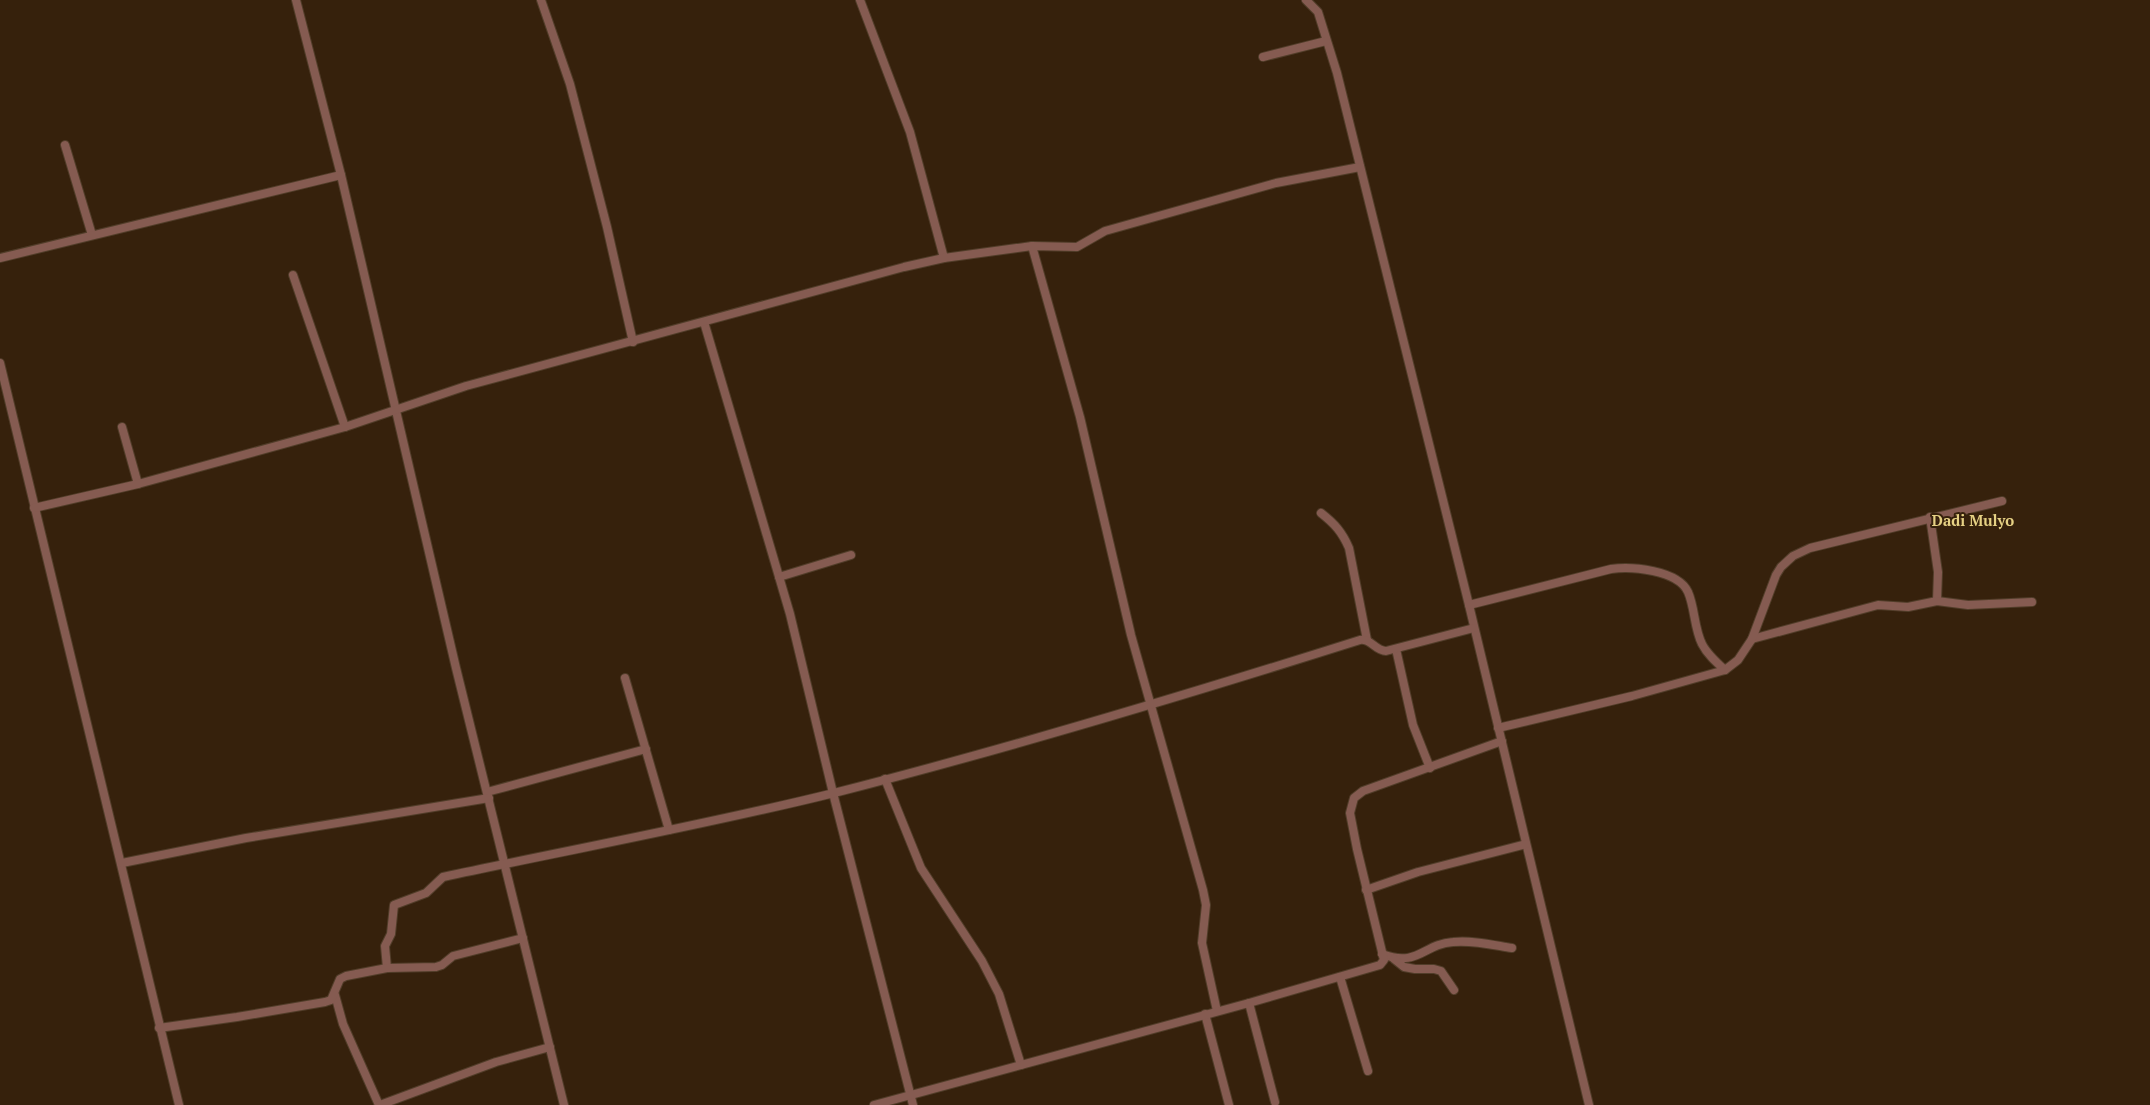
<svg xmlns="http://www.w3.org/2000/svg" width="2150" height="1105" font-family="'PT Serif',serif">
<style>
.lines{fill:none;stroke-linecap:round;stroke-linejoin:round}
.minor-casing{stroke:#513d29;stroke-width:10}
.minor{stroke:#855b51;stroke-width:8}
.labels{text-anchor:middle;stroke-width:4;stroke-linejoin:round;paint-order:stroke}
.quarter-label{font-size:15px;font-weight:bold;fill:#e6d184;stroke:#36210c}
</style>
<rect width="100%" height="100%" fill="#36210c"/>
<g class="lines">
<defs>
<g id="minor">
<path d="M296,0L341,175L456,668L564,1105"/>
<path d="M541,0L570,84L607,227L633,342"/>
<path d="M860,0L910,132L944,258"/>
<path d="M1306,0L1318,12L1337,73L1469,605L1589,1105"/>
<path d="M1263,57L1326,41"/>
<path d="M65,145L92,235"/>
<path d="M1032,246L1080,417L1131,635L1203,890L1206,905L1202,943L1217,1011"/>
<path d="M0,258L341,175"/>
<path d="M293,275L345,427"/>
<path d="M704,322L790,614L833,793L913,1105"/>
<path d="M0,363L179,1105"/>
<path d="M122,427L138,484"/>
<path d="M34,508L138,484L345,427L466,386L904,267L944,258L1032,246L1077,247L1105,231L1276,183L1360,167"/>
<path d="M1321,513C1335,524 1342,532 1349,548L1367,640"/>
<path d="M1930,517L1938,572L1937,601"/>
<path d="M779,577L851,555"/>
<path d="M1469,605L1611,569C1631,566 1678,570 1688,592C1695,608 1694,628 1702,644C1707,654 1716,662 1725,670"/>
<path d="M1752,639L1878,605L1908,607L1937,601L1968,605L2032,602"/>
<path d="M1396,649L1413,725L1430,768"/>
<path d="M625,678L669,830"/>
<path d="M1498,728L1632,696L1725,670L1738,660L1752,639L1776,575L1781,567L1793,556L1810,548L2002,501"/>
<path d="M885,779L921,868L982,961L999,994L1021,1065"/>
<path d="M487,792L646,749"/>
<path d="M122,863L246,838L489,798"/>
<path d="M1366,890L1418,872L1526,844"/>
<path d="M1382,954C1418,968 1423,944 1453,942C1473,940 1493,945 1512,948"/>
<path d="M1394,959L1404,967L1415,969H1434L1441,971L1454,990"/>
<path d="M387,968L385,946L391,934L394,905L426,893L443,877C573,849 705,825 834,793C1011,748 1186,695 1360,640C1371,638 1375,651 1386,651L1474,628"/>
<path d="M1340,977L1368,1071"/>
<path d="M335,995L343,1024L379,1105"/>
<path d="M1249,1003L1275,1102"/>
<path d="M1205,1014L1229,1105"/>
<path d="M159,1028L237,1017L325,1002L331,1000L340,979L346,976L387,968L436,967L442,965L453,956L523,938"/>
<path d="M380,1105L496,1062L550,1047"/>
<path d="M874,1105L1249,1003L1380,965L1384,960L1357,849L1350,813L1354,798L1363,791L1502,741"/>
</g>
</defs>
<use href="#minor" class="minor-casing"/>
<use href="#minor" class="minor"/>
</g>
<g class="labels">
<g class="quarter-label">
<text x="1973" y="526">Dadi Mulyo</text>
</g>
</g>
</svg>
